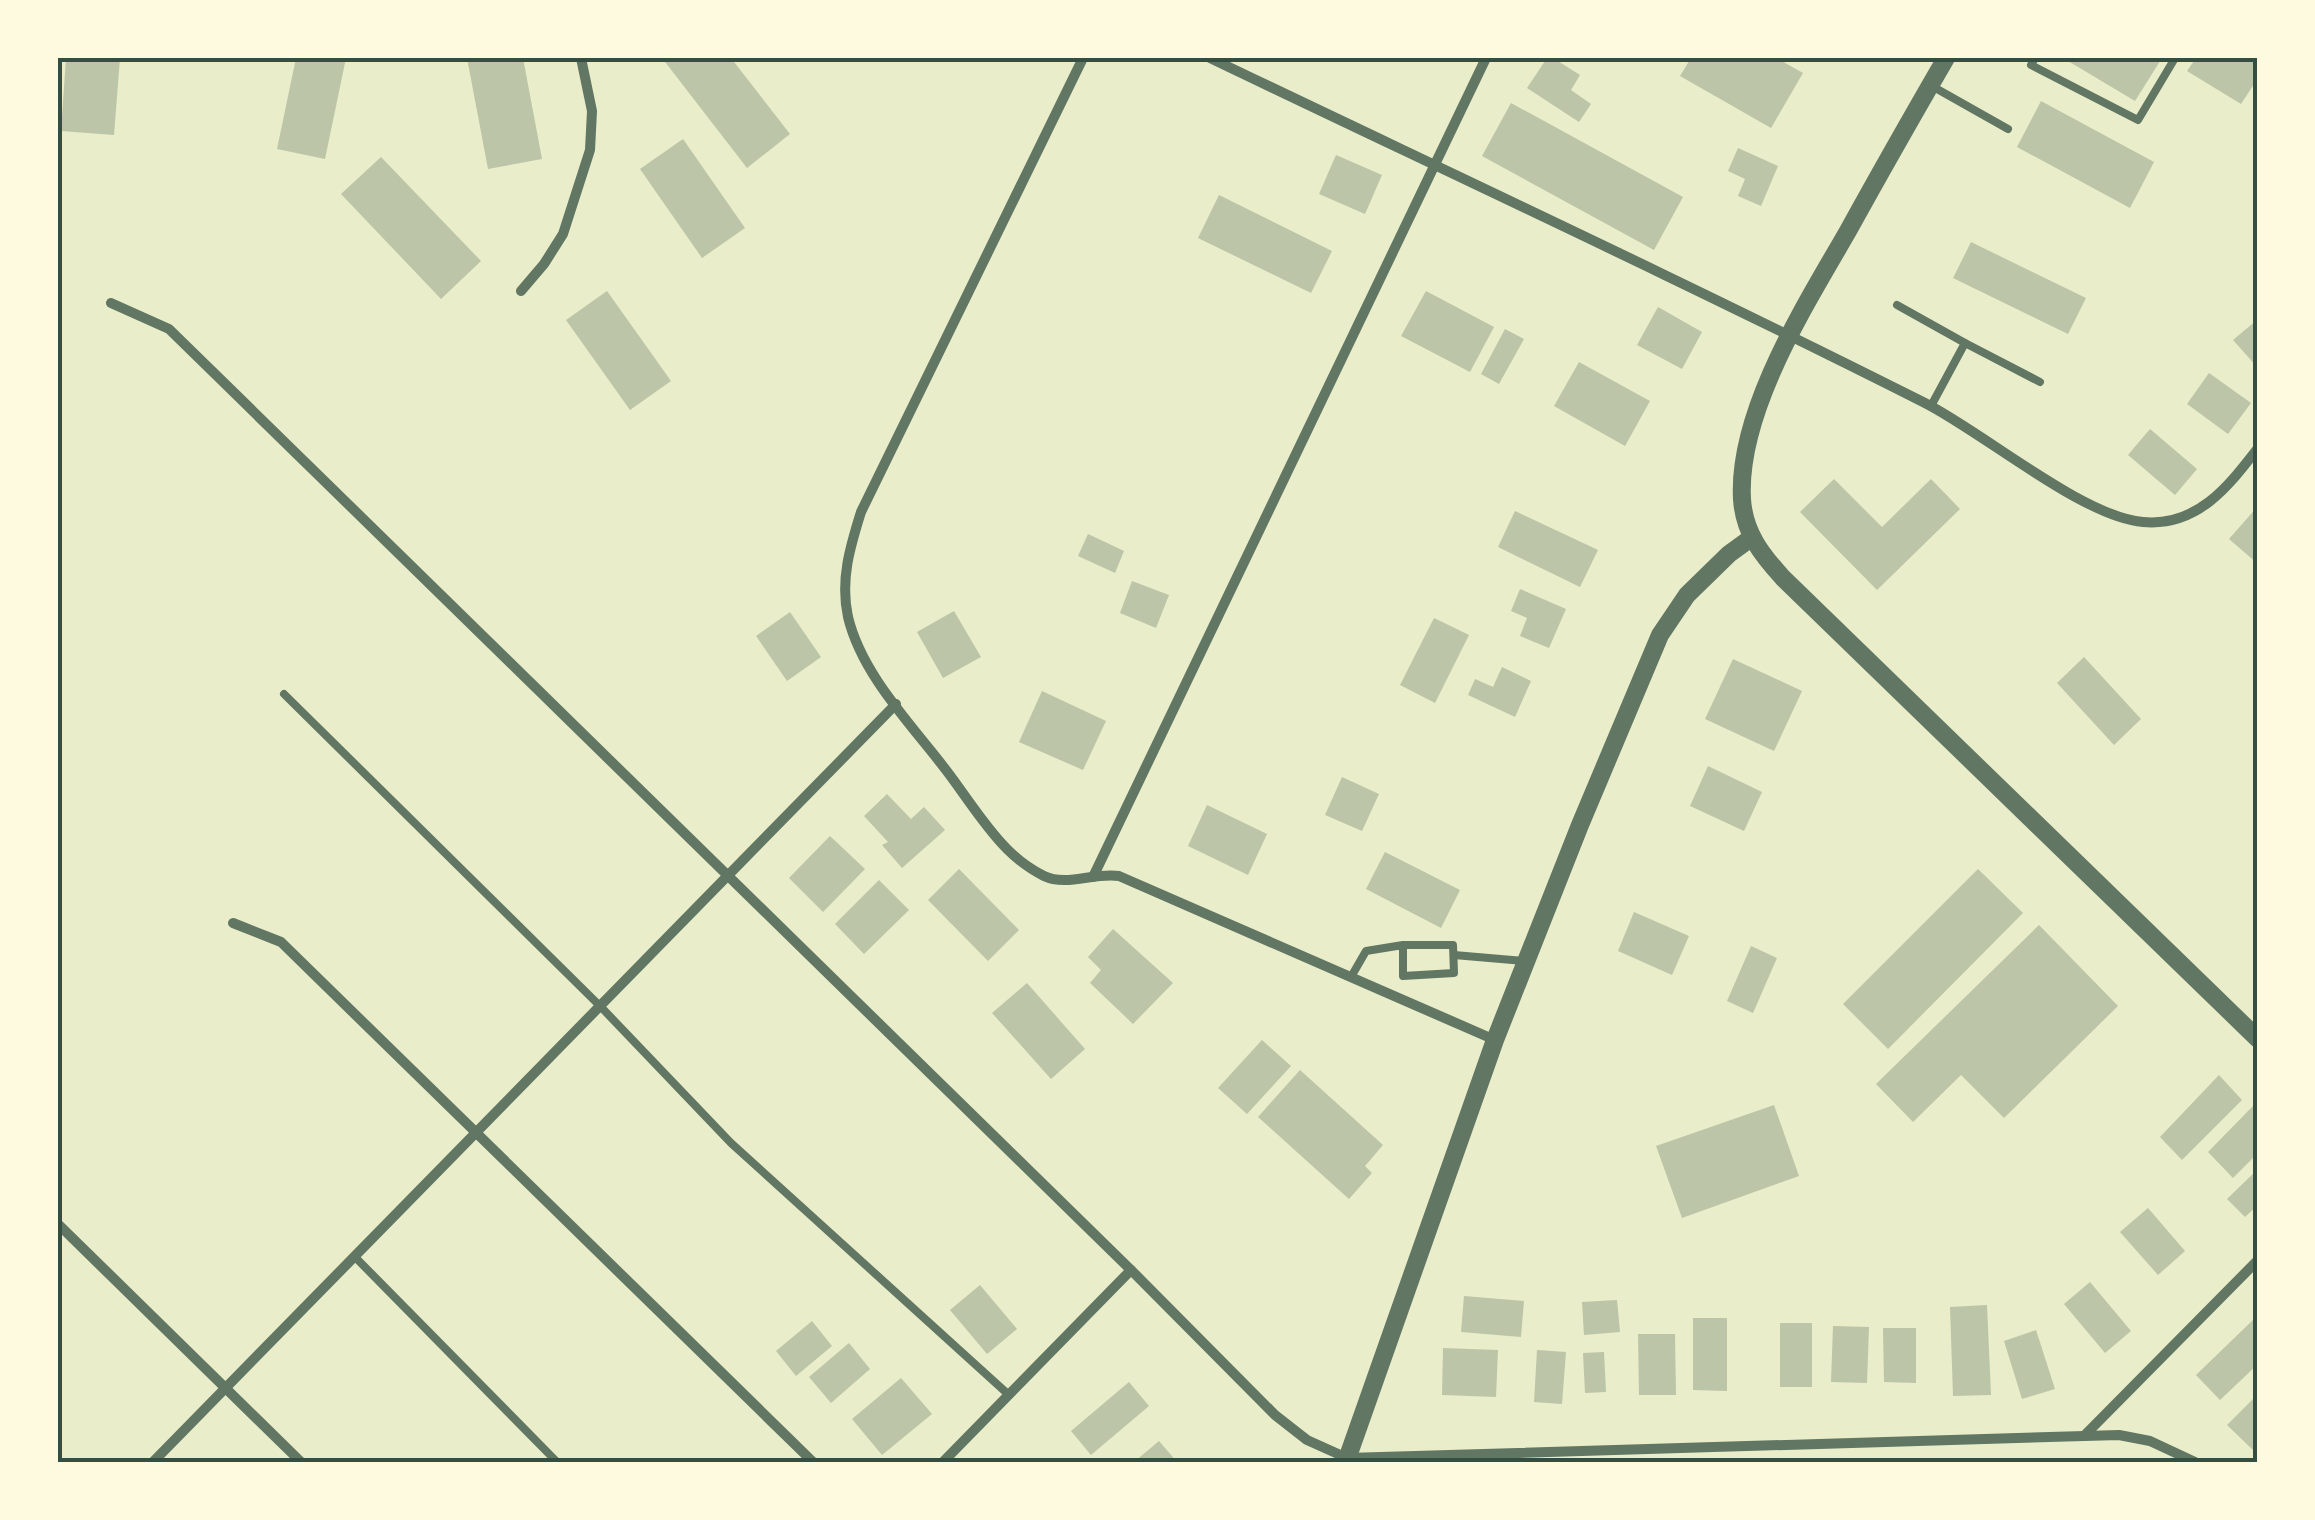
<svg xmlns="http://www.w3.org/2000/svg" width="2315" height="1520" font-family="Bitter,serif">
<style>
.building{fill:#bcc5a7}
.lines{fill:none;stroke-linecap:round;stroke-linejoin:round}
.service{stroke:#617663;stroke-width:8}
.minor{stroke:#617663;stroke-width:10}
.tertiary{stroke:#617663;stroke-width:18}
.neatline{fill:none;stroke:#344e41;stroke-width:4}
</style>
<rect width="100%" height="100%" fill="#e9edc9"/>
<g class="building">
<path d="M66,58H120L114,135L61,131Z"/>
<path d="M296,58H346L325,159L277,149Z"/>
<path d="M467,58H523L542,159L488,169Z"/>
<path d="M662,58H731L790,134L747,168Z"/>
<path d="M1547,58H1553L1580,75L1571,90L1591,104L1579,122L1527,88Z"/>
<path d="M1691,58H1776L1803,73L1771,128L1680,76Z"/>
<path d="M2070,58H2162L2135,101L2068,61Z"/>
<path d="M2196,58H2258V78L2241,104L2187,71Z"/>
<path d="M2041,101L2154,162L2130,208L2017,147Z"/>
<path d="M1511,103L1683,197L1654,250L1482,156Z"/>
<path d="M683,139L745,228L702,258L640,169Z"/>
<path d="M1738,148L1778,166L1761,206L1738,196L1745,179L1728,171Z"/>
<path d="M1336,155L1382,175L1365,214L1319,194Z"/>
<path d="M381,157L481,261L441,299L341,194Z"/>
<path d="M1219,195L1332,251L1311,293L1198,238Z"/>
<path d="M1971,242L2086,298L2068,334L1953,278Z"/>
<path d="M607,291L671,381L630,410L566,320Z"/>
<path d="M1426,291L1494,327L1470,372L1401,336Z"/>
<path d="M1658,307L1702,332L1682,369L1637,345Z"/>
<path d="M2258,319V368L2233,340Z"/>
<path d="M1505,329L1524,339L1499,384L1481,374Z"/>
<path d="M1579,362L1650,401L1625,446L1554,406Z"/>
<path d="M2209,373L2251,403L2228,434L2187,404Z"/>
<path d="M2150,429L2197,469L2175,495L2128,455Z"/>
<path d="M1834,479L1882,527L1931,479L1960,509L1877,590L1800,512Z"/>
<path d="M2258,506V564L2229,539Z"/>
<path d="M1515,511L1598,550L1580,587L1498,547Z"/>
<path d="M1088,534L1124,551L1115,573L1078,556Z"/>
<path d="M1132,581L1169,595L1156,628L1120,613Z"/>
<path d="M1520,589L1566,609L1549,648L1520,636L1527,618L1511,611Z"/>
<path d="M954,611L981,657L943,678L917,632Z"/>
<path d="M790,612L821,657L787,681L756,636Z"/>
<path d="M1434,618L1469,635L1435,703L1400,685Z"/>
<path d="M2084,657L2141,719L2114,745L2057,683Z"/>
<path d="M1733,659L1802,691L1774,751L1705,719Z"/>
<path d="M1502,667L1531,681L1515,717L1468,695L1475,679L1493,687Z"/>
<path d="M1042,691L1106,721L1083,770L1019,742Z"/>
<path d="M1708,766L1762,792L1744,831L1690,806Z"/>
<path d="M1342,777L1379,794L1362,831L1325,815Z"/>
<path d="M887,794L911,819L924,807L945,830L902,868L882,845L888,842L864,816Z"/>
<path d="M1207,805L1267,834L1248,875L1188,846Z"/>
<path d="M830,836L865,869L823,912L789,878Z"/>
<path d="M1385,852L1460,890L1441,928L1366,889Z"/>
<path d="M959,869L1019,930L988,961L928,900Z"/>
<path d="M1978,869L2023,913L1888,1049L1843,1004Z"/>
<path d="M879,880L909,910L864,954L835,924Z"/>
<path d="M1634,912L1689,936L1672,975L1618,951Z"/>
<path d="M2039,925L2118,1006L2004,1118L1961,1075L1913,1122L1876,1084Z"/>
<path d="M1113,929L1173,983L1133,1024L1090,983L1101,970L1088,957Z"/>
<path d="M1751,946L1777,958L1753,1013L1727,1001Z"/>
<path d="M1027,983L1085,1049L1051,1079L992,1013Z"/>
<path d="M1262,1040L1291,1066L1247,1114L1218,1088Z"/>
<path d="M1300,1070L1383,1145L1365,1166L1372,1173L1349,1199L1258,1117Z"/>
<path d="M2219,1075L2242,1100L2182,1160L2160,1137Z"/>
<path d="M1774,1105L1799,1176L1682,1218L1656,1146Z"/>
<path d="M2253,1106L2258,1110V1153L2233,1178L2208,1152Z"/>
<path d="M2258,1169V1205L2245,1217L2227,1199Z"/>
<path d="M2148,1208L2185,1251L2158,1275L2120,1232Z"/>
<path d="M2090,1282L2131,1331L2105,1353L2064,1304Z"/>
<path d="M980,1285L1017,1329L987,1354L950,1310Z"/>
<path d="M1464,1296L1524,1301L1521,1337L1461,1332Z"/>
<path d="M1617,1300L1620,1332L1584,1335L1582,1302Z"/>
<path d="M1987,1305L1991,1395L1953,1396L1950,1307Z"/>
<path d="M1693,1318H1727V1391L1693,1390Z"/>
<path d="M2254,1319L2258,1323V1364L2220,1400L2196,1375Z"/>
<path d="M812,1321L832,1346L796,1376L776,1351Z"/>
<rect x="1780" y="1323" width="32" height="64"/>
<path d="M1833,1326L1869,1327L1867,1383L1831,1382Z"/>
<path d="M1883,1328H1916V1383L1884,1382Z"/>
<path d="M2036,1330L2055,1389L2022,1399L2004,1341Z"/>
<path d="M1638,1334H1675L1676,1395H1639Z"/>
<path d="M849,1343L870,1369L831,1403L809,1377Z"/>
<path d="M1443,1348L1498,1350L1496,1397L1442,1395Z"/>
<path d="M1537,1350L1566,1352L1562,1404L1534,1402Z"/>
<path d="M1604,1352L1606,1392L1585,1393L1583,1353Z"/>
<path d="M901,1378L932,1414L882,1455L852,1419Z"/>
<path d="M1129,1382L1149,1406L1091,1455L1071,1431Z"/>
<path d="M2258,1394V1445L2253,1450L2227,1425Z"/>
<path d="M1159,1441L1177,1462H1134Z"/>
</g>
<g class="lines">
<g class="service">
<path d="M2035,58L2031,65L2138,120L2175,58"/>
<path d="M1930,85L2008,129"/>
<path d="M1897,305L1965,343L1931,406"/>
<path d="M1965,343L2040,382"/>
<path d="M284,694L601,1007L731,1143L1009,1395"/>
<path d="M1454,955L1524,961"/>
<path d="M1351,977L1366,951L1403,945H1453L1454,973L1403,976V945"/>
<path d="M356,1258L557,1462"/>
</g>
<g class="minor">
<path d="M1083,58L861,512C850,547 840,580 848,617C862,675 911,724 946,770C966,796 984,826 1007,849C1017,859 1030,869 1044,876C1067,887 1094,872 1119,876L1495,1040"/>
<path d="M1210,58C1448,172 1689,284 1925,403C1984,433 2083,517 2143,522C2197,527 2228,487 2258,448"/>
<path d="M521,291L544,264L563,234L590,150L592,111L581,58"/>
<path d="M111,303L169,329L1131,1270L1275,1415L1307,1440L1347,1458L2119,1435L2150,1441L2195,1462"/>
<path d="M1093,877L1486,58"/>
<path d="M233,923L281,942L813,1462"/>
<path d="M58,1224L301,1462"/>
<path d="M2084,1436L2258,1260"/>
<path d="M153,1462L896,704"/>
<path d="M943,1462L1131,1270"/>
</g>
<g class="tertiary">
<path d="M1946,58C1913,115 1880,173 1848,231C1806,304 1737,412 1742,499C1744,532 1761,554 1783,578L2258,1039"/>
<path d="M1346,1462L1495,1040L1580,825L1660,635L1687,595L1729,554L1751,538"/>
</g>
</g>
<rect width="2315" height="1520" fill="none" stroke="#fefae0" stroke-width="120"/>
<rect x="60" y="60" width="2195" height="1400" class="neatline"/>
</svg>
